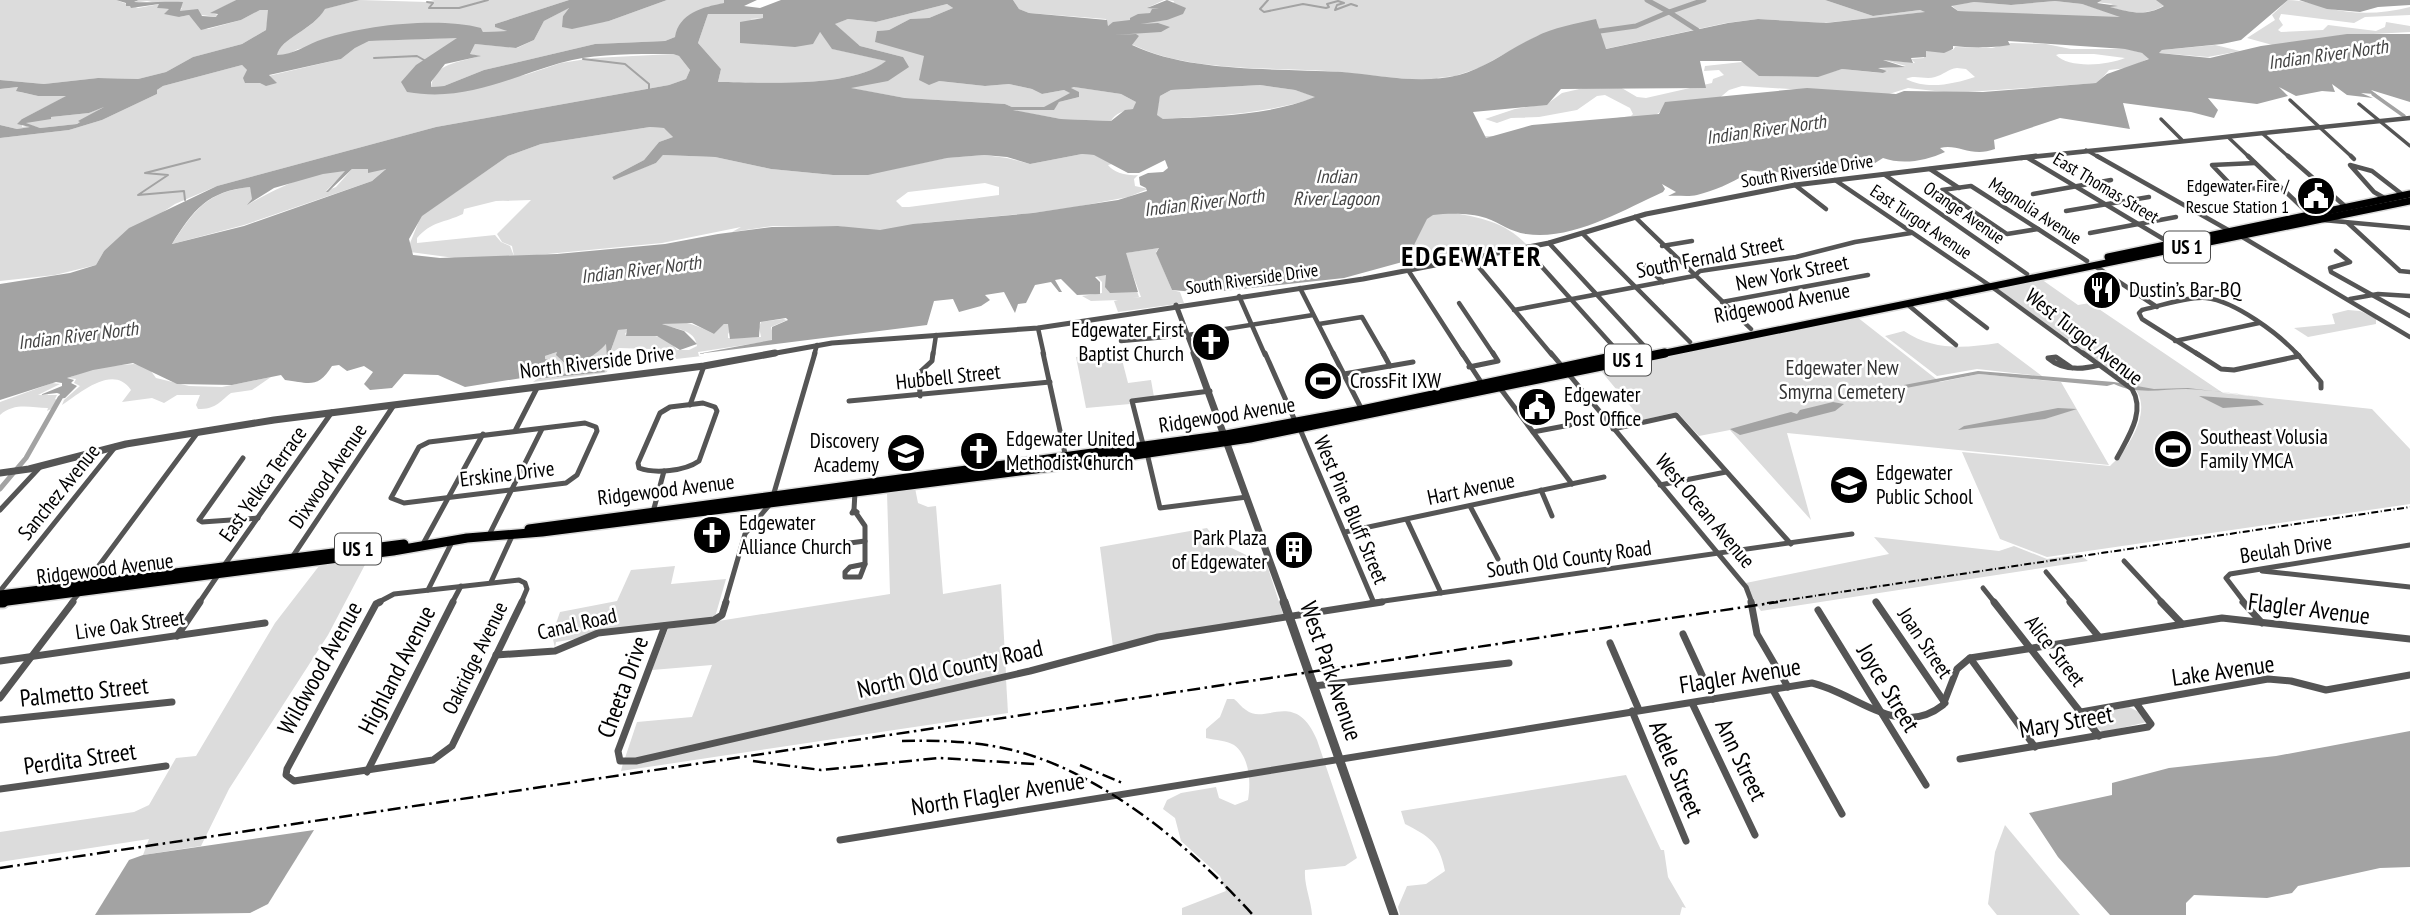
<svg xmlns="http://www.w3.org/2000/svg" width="2410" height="915" font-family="'PT Sans Narrow',sans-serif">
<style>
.green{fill:#dcdcdc;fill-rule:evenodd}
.water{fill:#a3a3a3;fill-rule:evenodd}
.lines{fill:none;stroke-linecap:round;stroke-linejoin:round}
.stream{stroke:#a3a3a3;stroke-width:2}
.canal-far1{stroke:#a3a3a3;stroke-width:3.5}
.canal{stroke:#a3a3a3;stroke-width:5}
.river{stroke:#a3a3a3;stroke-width:5}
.primary-far2-casing{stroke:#dbdbdb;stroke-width:10}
.primary-far1-casing{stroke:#dbdbdb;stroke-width:12}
.primary-casing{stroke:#dbdbdb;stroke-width:15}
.minor-far3{stroke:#555;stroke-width:3.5}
.minor-far2{stroke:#555;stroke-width:4.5}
.minor-far1{stroke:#555;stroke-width:5}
.minor{stroke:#555;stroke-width:7}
.tertiary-far3{stroke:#555;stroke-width:4.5}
.tertiary-far2{stroke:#555;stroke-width:5}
.tertiary-far1{stroke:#555;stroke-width:7}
.tertiary{stroke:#555;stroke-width:9}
.primary-far2{stroke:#000;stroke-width:7}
.primary-far1{stroke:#000;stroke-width:9}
.primary{stroke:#000;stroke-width:11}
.rail-far1{stroke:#000;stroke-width:2;stroke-dasharray:7 2.5 1 2.5;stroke-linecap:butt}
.rail{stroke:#000;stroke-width:2.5;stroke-dasharray:13 4.5 2.5 4.5;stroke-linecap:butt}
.labels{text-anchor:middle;stroke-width:5;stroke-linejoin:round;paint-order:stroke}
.far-street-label{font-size:18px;fill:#000;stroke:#fff}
.far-poi-label{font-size:18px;fill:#000;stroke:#fff;text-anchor:end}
.far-water-label{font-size:19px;font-style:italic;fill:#444;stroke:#fff}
.shield{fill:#fff;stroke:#4c4c4c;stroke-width:2}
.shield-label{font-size:19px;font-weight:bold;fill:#000}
.street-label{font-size:21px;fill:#000;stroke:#fff}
.poi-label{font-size:21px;fill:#000;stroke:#fff;text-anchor:start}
.park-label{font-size:21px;fill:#333;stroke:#fff}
.near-street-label{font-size:24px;fill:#000;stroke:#fff}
.district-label{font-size:28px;font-weight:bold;letter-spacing:2px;fill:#000;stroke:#fff}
</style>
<rect width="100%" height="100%" fill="#fff"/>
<g class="green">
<path d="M0,0H116L138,8L160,4L157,8L170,9L179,17L189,15L199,26L208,29L241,20L260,10H269L266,30L242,44L193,57L166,72L138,79L98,78L44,84L0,80Z"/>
<path d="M139,0H236L212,13L218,15L217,17L178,12L182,8L147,1L133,3Z"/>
<path d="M360,0L427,2L434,0H569L495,24L507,31L483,32L481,28L298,49L287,55L276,56C284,35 313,31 324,9Z"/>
<path d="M667,0H724L725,3L707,7L675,37L665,41L595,44L484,70L444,86L431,87C435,62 459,63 479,56L470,54L475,44L517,48L534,40L544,21L570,7L563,16V27L609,21Z"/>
<path d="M1013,0H1164L1149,7L1159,9C1149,14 1141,15 1131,20C1124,24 1116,21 1108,26L1106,19L1029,13L1019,9Z"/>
<path d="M1167,0H1825L1873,16L1920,10L1927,12L1824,23L1758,19L1726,23L1605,49L1597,22L1537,36L1479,68L1455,76L1437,78L1439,80C1401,80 1364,74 1327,71C1264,67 1188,72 1131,44L1139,36H1114L1145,22L1167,20L1174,1Z"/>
<path d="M2102,0H2158L2165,5C2145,17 2127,12 2106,6L2113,4L2095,2Z"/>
<path d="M2288,0C2302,0 2313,4 2327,8C2354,15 2383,14 2410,7V15L2365,17L2354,23L2281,14L2279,19L2283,25L2278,30L2281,32L2323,30L2328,25L2376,31L2385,27L2386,22L2410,26V32L2336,36L2276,46L2247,38L2275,20L2272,15Z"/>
<path d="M2055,1L2082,4L2123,17L2116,19L1958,11L1951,5L1974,2L2011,5Z"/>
<path d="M947,4L953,8L929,18L910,19L889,30L877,31L924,56L939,81L985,86L1009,84L1032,89L1042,94L1064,90L1071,93L1045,107H1012L1005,104L905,98L849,88L903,57L860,46L834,24L848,19L876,22Z"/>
<path d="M708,14H764L763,18L750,19L820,32L833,49L887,61C850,89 764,82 718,82L721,69L698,43Z"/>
<path d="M446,38H458L407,92L525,75L561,63L593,58L673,54L679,56L690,70L686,79L669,85L436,127L217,186L175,204L104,251L96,265L55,275L0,281V138L69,130L102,120L157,94V90L163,86L242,65L247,70L268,76L341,59L355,48L369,41Z"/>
<path d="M2011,43L2046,44L2071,49H2128L2142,53L2150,58L2128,68L2109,70L2098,83L1953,93L1908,88L1886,95L1742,86L1729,90L1717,100L1668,106L1653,117L1525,146L1473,136H1494L1631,116L1633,114L1630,108L1605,95L1597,96L1577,110L1539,117L1511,118L1497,123L1485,119L1515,109L1547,104L1562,93L1588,87H1620L1637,97L1646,98L1712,83L1713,79L1724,75L1719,70L1704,71L1705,66L1742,62L1770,76L1815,77L1842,69L1881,73L1888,71L1878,69L1906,66L1884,60L1915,63L1911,59L1924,58L1926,51L1953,50L1955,47L1992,48ZM2059,54H2094L2125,58C2109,65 2069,69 2056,55ZM1957,68L1966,69L1975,77C1954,84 1927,90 1906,79C1914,74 1925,80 1935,77C1943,75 1948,69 1957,68Z"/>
<path d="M2215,45L2240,51L2208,57L2159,53L2162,50Z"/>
<path d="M1260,85L1295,90L1317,97C1267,114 1215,116 1163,119L1156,115L1160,96L1171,90Z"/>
<path d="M19,87L20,92L38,96H67L22,119V127L31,125L30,127L17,129L0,125V89Z"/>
<path d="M1075,87L1121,94L1136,102L1134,109C1125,110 1115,113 1111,121L1061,119L1011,110H1053L1059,102L1079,97L1069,88Z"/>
<path d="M105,106L77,124L40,128L24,123L51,117L89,113Z"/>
<path d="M650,127L665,128L673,137L659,142L644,160L612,177L613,179L656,163L663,155L715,157L771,169L833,175L869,174L946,158L984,155L1007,158L1030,164L1082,154L1095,155L1112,164L1108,165C1114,173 1127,176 1138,175L1134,179L1135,186L1148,189L1128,197L1075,207L1033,213L923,223L875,233L839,226H773L732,232L741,227L662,243L516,257L470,260L410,252L408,248L421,216L508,156L541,144ZM985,183L999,187V195L909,207H902L896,201L908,192ZM531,200L497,234L502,242L512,246L514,256L510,246L501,242L495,235L417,243V238C432,221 444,223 463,214L464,209L496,201Z"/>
<path d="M387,168L372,181L244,225L172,244C195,209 207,192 250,187L253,199L249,204C277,188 313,170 346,171L326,191L336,187L352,169H368V172Z"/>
<path d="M1450,212C1481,218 1506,222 1528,246L1409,269L1404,260L1408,217Z"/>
<path d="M1159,248L1156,252L1172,290L1180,292L1184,303L1118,312L1114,301L1118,300L1091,301L1082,296L1102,293V282L1097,277L1105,273L1137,291L1139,297L1132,298L1141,297L1125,253Z"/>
<path d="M2041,279L2078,305L2090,303L2223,393L2372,409L2410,449V504L2047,557L2000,539L1962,452L2110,466C2128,450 2154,409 2134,388L1997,289Z"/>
<path d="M2348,310L2360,311L2376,318V324L2308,337L2294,328L2335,324L2332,314Z"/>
<path d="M1857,317L1940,382L1979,374L2061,382L2109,465L1787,433L1811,520L1730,430L1699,436L1677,412L1642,420L1601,371Z"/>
<path d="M783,319L787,320L771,327L774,338L770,341L698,352L699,356H702L659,361L650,349L619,348L612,353L607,372L604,373L533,382L537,379L578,374L607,366L617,330L629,328L625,334L627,336C646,335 665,332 677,350H689L697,346C695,329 676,329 662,325C680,317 699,326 714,334L724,324H731L733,326L728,334V338L761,337L759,327L761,322Z"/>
<path d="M1904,331C1933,351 1966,348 1998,343L2042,376L1977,369L1937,376L1885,336Z"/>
<path d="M606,344L607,362C597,376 561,375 547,372L554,363L545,359V356L557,352L569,367L582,363Z"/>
<path d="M1120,352L1128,383L1151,380L1154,397L1129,402L1130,404L1086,408L1076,357Z"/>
<path d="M134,364L148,367L156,378L189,386L222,387L271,377L252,390L231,393C218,403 216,409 198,409L196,405L200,395H177L164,403L152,398L122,402L131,390C113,363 79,394 62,405L64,400L80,386L74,383L76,379L68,378L97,367Z"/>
<path d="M52,383L60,384L38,395H57L55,399L57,400L53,408L47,411L48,408C31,408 15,402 0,415V402Z"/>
<path d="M915,488L918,503L928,507L936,506L943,594L1001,584L1006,674L636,759L625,758L637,722L692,717L712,665L652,670L668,629L890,594L887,492Z"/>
<path d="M1207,528L1217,541L1267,565L1283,614L1113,647L1100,547Z"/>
<path d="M1874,537L1999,551L2014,546L2047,559L2079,554L2088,561L1761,611L1741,584L1889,554Z"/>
<path d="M368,559L328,635L229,789L201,846L143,855L149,839L0,862V832L134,812L149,805L176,758L196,756L275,623L319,566Z"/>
<path d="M675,566L671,584L726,579L715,617L556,642L555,648L552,635L560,612L617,601L631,570Z"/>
<path d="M1006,679L1008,713L621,771L623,763Z"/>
<path d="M1227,699H1234C1238,702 1241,707 1246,710C1265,726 1295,688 1317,740L1357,858L1345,866L1305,870C1304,886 1311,899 1312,915H1182V908L1226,891L1220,876L1181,841L1175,818L1163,809L1167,800L1181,793L1216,787L1219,798L1235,805L1248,800C1251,783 1250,757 1234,745C1228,741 1215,740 1206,738V729L1220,717Z"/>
<path d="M2129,707L2143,714L2147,722L2104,732C2097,729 2089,722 2087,714Z"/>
<path d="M1626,775L1661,850H1664L1668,877L1686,908L1682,907L1680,915H1400L1398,907L1407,886L1426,884L1445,871C1439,842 1430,837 1405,824L1401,811Z"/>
<path d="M2005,825L2080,915H1997L1988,904L1995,852Z"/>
</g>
<g class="water">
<path d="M116,0H139L134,2C149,3 167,1 183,2L180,11L198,9L202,16L216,17L218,14L210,13L236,0H360L325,9C313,30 281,38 277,55C293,55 308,44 323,39C366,25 438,17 481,28L483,32L507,31L495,27V24L569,0H667L609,21L572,29L562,27L563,16L569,8L544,21L534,40L516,48L475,44L470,54L481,56L445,64L431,82V87L444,86L484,70L595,44L665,41L675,37C679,13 703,7 724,3V0H757L744,6L760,8L781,0H1013L1019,9L1029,13L1107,20L1108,26L1113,22L1130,20V18L1138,14L1150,13L1152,9H1159L1147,8L1167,0L1186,8L1183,14L1167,20L1141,24L1158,23L1170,27L1161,32L1114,35L1136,34L1139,36L1132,45C1190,73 1277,68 1342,72C1381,75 1420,85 1459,75C1486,68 1509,49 1535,37C1554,27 1575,24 1596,19L1606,49L1728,23L1758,19L1826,23L1925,12L1920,10L1873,16L1825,0H2102L2097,3L2118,6L2110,7C2129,12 2145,17 2164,6L2156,0H2288L2241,40L2222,44L2162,50L2159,53L2210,58L2261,46L2347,34H2410V102L2371,90L2404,116L2374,94L2361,93L2373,98L2347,95L2332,84L2335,92L2322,91L2296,96L2279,87L2288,96L2257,104L2208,98L2218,110L2214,118L2191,112L2123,103L2130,129L2060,118L1994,140L1995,149C1971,158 1958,143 1940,148L1945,152C1926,161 1902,165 1883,158L1875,163C1833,168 1789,176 1747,170L1746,174C1732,183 1713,191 1697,195C1688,197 1678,195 1668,196L1676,192L1662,184L1665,189L1663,192C1623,210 1572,241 1526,234C1511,232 1500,223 1486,218C1471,213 1449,213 1433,215L1427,219L1406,261L1344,278L1223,291L1204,287L1193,282L1195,292L1172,290L1156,253L1159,248L1126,253L1138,292L1110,293L1105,287L1106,275L1095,277L1100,282V294L1077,295L1061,279L1055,280L1062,292H1059L1051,282L1035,285L1026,303L1018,304L1015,313L1004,292L985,295L990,300L981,306L959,312L953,299L934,301L927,325L697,354L772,340V327L788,320L786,318L760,322L759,337L730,339L728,324H724L714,334L692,323L662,324L684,331L697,344L680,350L657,336H626L627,329L618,330L610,353L609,368L604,372L536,379L528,377L465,387L438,375L404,374L392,388L370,390L364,384L373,372L364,366L347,371L339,365L332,366C318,389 309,383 285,380L281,375L232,385L177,384L133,363L93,370L67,378L74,380L71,383L77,386L65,398L58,399L60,394L57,393L40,395L62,386V383L56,382L0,400V284L70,273L96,265L104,251L129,228L217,186L436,127L669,85L686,79L690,70L679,56L673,54C636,54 595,53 560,63C506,79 464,102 407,92L401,82L416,65L457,38L369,41L355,48L341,59L269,75L277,83L266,86L260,83H245L243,78L247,70L242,65L163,86L157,90V94L102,120L69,130L0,138V125L17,129L30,127L17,124L22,119L66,96H38L16,91L18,87L0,89V80L44,84L98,78L138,79L166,72L193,57L242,44L266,30L268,10H260L241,20L201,30L189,15L179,17L164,14L169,9L157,8L159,4L131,8L130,6H126V3ZM2055,1L2082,4L2120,17L1958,11L1951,6L1974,2L2011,5ZM947,4L953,8L929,18L910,19L889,30L877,31L875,42L924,56L919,80L929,85L939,81L985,86L1009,84L1032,89L1042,94L1064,90L1070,93L1044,107H1012L1005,104L905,98L851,88L888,81L909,67L903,57L860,46L835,24L848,19L876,22ZM708,14H763V18L740,22V43L795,47L813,44L820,32L832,49L886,61C852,89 762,82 718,82L721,69L698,43ZM2008,41L2125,49L2142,53L2149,59L2107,74L2096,83L1983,92L1904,91L1896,94L1807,88L1665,102L1659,114L1532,125L1486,138L1473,112L1547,105L1561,89L1706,88L1700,61H1741L1759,76L1818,77L1842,69L1883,73L1887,71L1878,68L1905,67L1883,60L1913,63L1911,58L1926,57V51L1944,53L1953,49V46C1969,48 1994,48 2010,45ZM1260,85L1295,90L1315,97C1268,116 1214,116 1163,119L1157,115L1160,96L1171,90ZM1074,87L1121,94L1136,102L1133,109L1125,110L1111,121L1061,119L1013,110H1054L1059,102L1079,97V92L1071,88ZM104,107L78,121L80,122L77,124L40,128L26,123L51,119V117L89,113ZM650,127L664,128L673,137L659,142L644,160L612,177L614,180L656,163L663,155L715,157L771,169L833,175H868L947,158L984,155L1007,157L1030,164L1082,154L1094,155L1128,173H1139L1165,160L1168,168L1163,172L1148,173L1139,177L1140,185L1146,188L1147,191L1118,200L1033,213L913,224L880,230L838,226L772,227L718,234L665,244L557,254L440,258L413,255L409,239L422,216L508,156L541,144ZM352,169H368V173L386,169L372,181L244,226L172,244C193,210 208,191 250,187L252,199L247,205L274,188L323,174L345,171L326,192H328ZM606,344L607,362C597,377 562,374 547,372L555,362L545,359V356L557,352L556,355L569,367C583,363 597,354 606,344Z"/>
<path d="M2299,0H2410V5L2378,7L2360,12L2327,9Z"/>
<path d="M1978,371L2114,382L2154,389L2188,388L2270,398C2242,395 2214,390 2186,389C2163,389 2136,395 2114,384L2107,386L1979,374L1901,389L1904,385Z"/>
<path d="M2199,396L2257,400L2264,405L2223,408Z"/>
<path d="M1833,402L1844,404L1835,411L1740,435L1730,429L1791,412L1797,414L1800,410Z"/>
<path d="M2058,408L2077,409L2045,419L1958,430L1964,426Z"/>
<path d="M2410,731V867L2380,868L2298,886L2292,893L2267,898L2194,895L2186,903V915H2110L2058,857L2029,813L2112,795V783L2169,768L2276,756Z"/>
<path d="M314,830L268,904L250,913L95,915L129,860L143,855Z"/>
</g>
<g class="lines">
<g class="stream">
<path d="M1268,0L1260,9L1264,12L1303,4L1326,8L1329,7L1327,4L1338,1L1344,3L1337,5L1335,10L1351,4L1357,6"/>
<path d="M427,2L433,3L429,8H459L488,0"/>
<path d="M374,58L417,56L424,60"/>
<path d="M583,59L625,64L649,84V89"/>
<path d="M185,200L184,191L138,195L168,175L145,173L200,159"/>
</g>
<path class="canal-far1" d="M2373,94L2404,116"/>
<path class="canal" d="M0,489L26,458L60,398"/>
<g class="river">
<path d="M1697,30L1669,12L1704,0"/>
<path d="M1600,31L1636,26L1669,12L1647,0"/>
</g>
<defs>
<g id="primary-far2">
<path d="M2108,257L2410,194"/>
<path d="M1622,355L1631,353"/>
<path d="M1656,355L2410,201"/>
</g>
<g id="primary-far1">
<path d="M529,529L1226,435L1362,410L1630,353"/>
<path d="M0,595L404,544"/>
<path d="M0,602L393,551L467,538L542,532L1067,465L1250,438L1665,353"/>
</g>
<path id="primary" d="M0,602H3"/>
</defs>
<use href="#primary-far2" class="primary-far2-casing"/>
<use href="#primary-far1" class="primary-far1-casing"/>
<use href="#primary" class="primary-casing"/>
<g class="minor-far3">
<path d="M2290,100L2353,158"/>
<path d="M2359,104L2410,146"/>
<path d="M2161,119L2182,140"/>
<path d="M2263,134L2290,158"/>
<path d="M2228,137L2250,158"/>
<path d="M2086,150L2100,158"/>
</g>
<g class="minor-far2">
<path d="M2097,156L2230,231"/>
<path d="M2248,156L2309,214"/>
<path d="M2288,156L2346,207"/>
<path d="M2351,156L2354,159"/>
<path d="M2028,158L2170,243"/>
<path d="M1930,169L1959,188"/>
<path d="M1885,175L2027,274"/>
<path d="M1835,180L1992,287L2085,355"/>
<path d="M1795,185L1826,209"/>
<path d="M1971,186L2038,229L2007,234L1942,190Z"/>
<path d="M2233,187L2212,165L2255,163"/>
<path d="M2211,189L2233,187L2283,190"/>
<path d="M2033,194L2111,180"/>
<path d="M2386,199L2374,192L2350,165L2372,171L2403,195"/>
<path d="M2066,211L2149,197"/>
<path d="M1635,217L1751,329"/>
<path d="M2323,220L2410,228"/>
<path d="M2348,223L2400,271L2410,272"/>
<path d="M2038,229L2087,261"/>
<path d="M2090,233L2176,217"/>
<path d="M1583,234L1690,342"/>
<path d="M2239,235L2410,337"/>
<path d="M1549,243L1648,350"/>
<path d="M1662,246L1692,241"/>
<path d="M1525,248L1621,355"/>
<path d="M2336,251L2350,262L2330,268L2331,272L2410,316"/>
<path d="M1472,259L1552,355"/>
<path d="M1643,264L1663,282"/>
<path d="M2095,266L2157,307"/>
<path d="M1408,270L1463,355"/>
<path d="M1300,288L1334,355"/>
<path d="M1239,296L1265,355"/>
<path d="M1945,296L1987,328"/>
<path d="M2350,299L2378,294L2410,296"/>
<path d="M1722,302L1868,275"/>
<path d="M1459,303L1494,355"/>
<path d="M1907,304L1956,345"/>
<path d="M1514,310L1694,276L1700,271L1796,257L1855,242L1911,233"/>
<path d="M1319,324L1362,317L1384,355"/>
<path d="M1038,328L1044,355"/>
<path d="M1121,341L1188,335L1313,315"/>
<path d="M2175,341L2259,323"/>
<path d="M814,355L817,345"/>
<path d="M933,355L936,335"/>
<path d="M2199,355L2142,319L2139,313L2142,310C2159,306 2190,296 2206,298C2235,301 2279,334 2298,355"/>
</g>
<g class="minor-far1">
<path d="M1043,353L1066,458"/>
<path d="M1265,353L1296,423"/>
<path d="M1333,353L1362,410"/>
<path d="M1383,353L1390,366"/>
<path d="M1462,353L1483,385"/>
<path d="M1551,353L1746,587L1752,603"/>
<path d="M2083,353L2132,389C2146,412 2128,437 2117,458"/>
<path d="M2196,353L2221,369L2234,370L2299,356"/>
<path d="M2296,353L2299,356"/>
<path d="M2299,356L2321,382V388"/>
<path d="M1469,367L1498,361L1493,353"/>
<path d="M2072,368L2056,357L2048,358C2063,371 2081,370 2099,365"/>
<path d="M1344,374L1413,362"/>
<path d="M1500,388L1572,484"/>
<path d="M920,396L919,373L932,361L933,353"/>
<path d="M849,401L1050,382"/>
<path d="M703,403L715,407L717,411L699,461C685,471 655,474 639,468L638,463L660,413L670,407Z"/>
<path d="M690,405L704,366"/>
<path d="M585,423L596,427L597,431L577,475L566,483L404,503L391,498L419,447L429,442Z"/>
<path d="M1300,429L1374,603"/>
<path d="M1613,429L1676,415L1791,544"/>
<path d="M515,431L537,388"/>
<path d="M1533,432L1570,425"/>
<path d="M1144,448L1132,401L1210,391"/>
<path d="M1147,453L1160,508L1247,497"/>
<path d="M243,458L199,520L202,522L258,518"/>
<path d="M1660,485L1726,472"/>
<path d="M1541,490L1552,516"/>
<path d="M1470,506L1498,559"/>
<path d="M0,510L41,466"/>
<path d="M854,510L855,492"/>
<path d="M854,510L857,512L852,513Z"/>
<path d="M653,512L664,471"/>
<path d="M856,513L865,526V564"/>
<path d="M1407,520L1441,593"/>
<path d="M1345,532L1604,477"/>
<path d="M489,535L542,429"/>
<path d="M423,544L483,434"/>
<path d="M842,544L865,541"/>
<path d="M291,559L394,405"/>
<path d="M2124,561L2163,603"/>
<path d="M865,564L860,577H845V572L850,567Z"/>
<path d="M223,567L332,412"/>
<path d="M2262,571L2410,587"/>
<path d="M2046,572L2072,603"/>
<path d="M491,582L513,534"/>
<path d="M86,583L198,432"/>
<path d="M1983,588L1995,603"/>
<path d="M428,590L453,540"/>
<path d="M0,591L116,446"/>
<path d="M71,603L80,592"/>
<path d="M199,603L218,575"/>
<path d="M377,603L394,594L519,580L525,583L527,589L521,603"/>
<path d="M452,603L461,586"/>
<path d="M725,603L745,534L771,503L815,353"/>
<path d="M1370,603L1852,534"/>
<path d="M2245,603L2226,578L2230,574L2410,545"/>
</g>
<g class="minor">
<path d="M380,602L376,604L287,769L286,775L294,781L433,760L452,746L522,602"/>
<path d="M1751,602L1757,634L1788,687"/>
<path d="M1876,602L1945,703"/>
<path d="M1994,602L2099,736"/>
<path d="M2070,602L2099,637"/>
<path d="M2161,602L2182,624"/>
<path d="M2243,602L2262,623"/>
<path d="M1818,610L1926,785"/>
<path d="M665,626L618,751L620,761H636L1030,671L1158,637L1382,602"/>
<path d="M1683,634L1713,699"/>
<path d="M177,636L200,602"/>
<path d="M1610,643L1639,710"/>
<path d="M496,655L555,651L598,633L714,620L722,615L726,602"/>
<path d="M1970,658L2035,747"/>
<path d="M0,661L265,623"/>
<path d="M1314,686L1509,663"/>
<path d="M1773,690L1842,814"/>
<path d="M0,698L73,602"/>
<path d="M1692,703L1755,835"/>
<path d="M1632,711L1686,841"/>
<path d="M2081,712L2268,679L2291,681L2326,690L2410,675"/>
<path d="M0,720L172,702"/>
<path d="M1960,759L2148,727L2151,724L2136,703"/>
<path d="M367,772L453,602"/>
<path d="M0,789L166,766"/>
<path d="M840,840L1812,683C1856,693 1899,740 1943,705L1957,669L1970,658L2222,618L2410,639"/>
</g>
<path class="tertiary-far3" d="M2021,158L2410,118"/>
<g class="tertiary-far2">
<path d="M1176,305L1195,355"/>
<path d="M765,355L832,343L1038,328L1363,279L1549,243L1646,214L1795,185L2036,156"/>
</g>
<g class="tertiary-far1">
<path d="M1194,353L1285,603"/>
<path d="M0,473L29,469L126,444L274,420L704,366L775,353"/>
</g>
<path class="tertiary" d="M1284,602L1394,915"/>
<use href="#primary-far2" class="primary-far2"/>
<use href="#primary-far1" class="primary-far1"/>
<use href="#primary" class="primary"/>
<path class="rail-far1" d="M1767,603L2410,507"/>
<g class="rail">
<path d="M902,741C936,740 970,741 1003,748C1097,767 1190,846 1253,915"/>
<path d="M753,761L821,770L939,758L1035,764"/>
<path d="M1080,765L1125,784"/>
<path d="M0,868L1778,602"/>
</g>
</g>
<defs>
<symbol id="civic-disc" viewBox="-11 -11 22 22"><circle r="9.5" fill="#000" stroke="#fff"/><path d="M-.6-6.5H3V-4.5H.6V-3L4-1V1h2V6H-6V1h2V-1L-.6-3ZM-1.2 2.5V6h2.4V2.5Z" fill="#fff"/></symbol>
<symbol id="restaurant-disc" viewBox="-11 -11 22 22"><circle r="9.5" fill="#000" stroke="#fff"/><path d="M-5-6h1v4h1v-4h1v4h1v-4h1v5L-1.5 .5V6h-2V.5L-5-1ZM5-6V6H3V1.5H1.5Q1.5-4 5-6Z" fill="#fff"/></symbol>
<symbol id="church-disc" viewBox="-11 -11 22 22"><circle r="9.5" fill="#000" stroke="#fff"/><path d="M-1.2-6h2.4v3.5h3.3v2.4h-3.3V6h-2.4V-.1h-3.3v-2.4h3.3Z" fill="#fff"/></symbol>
<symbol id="stadium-disc" viewBox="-11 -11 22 22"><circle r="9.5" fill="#000" stroke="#fff"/><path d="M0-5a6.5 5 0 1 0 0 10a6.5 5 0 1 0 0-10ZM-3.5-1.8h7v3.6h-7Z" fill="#fff"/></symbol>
<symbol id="school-disc" viewBox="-11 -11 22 22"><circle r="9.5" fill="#000" stroke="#fff"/><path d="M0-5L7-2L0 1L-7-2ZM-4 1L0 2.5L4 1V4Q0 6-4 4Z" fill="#fff"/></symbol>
<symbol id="building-disc" viewBox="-11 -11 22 22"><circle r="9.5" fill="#000" stroke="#fff"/><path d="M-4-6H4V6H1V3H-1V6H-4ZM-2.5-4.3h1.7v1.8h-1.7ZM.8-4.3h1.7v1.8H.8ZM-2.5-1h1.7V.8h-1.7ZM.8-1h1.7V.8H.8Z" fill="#fff"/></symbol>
</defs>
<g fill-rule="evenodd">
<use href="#civic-disc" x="2294" y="174" width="44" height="44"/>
<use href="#restaurant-disc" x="2080" y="268" width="44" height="44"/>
<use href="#church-disc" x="1189" y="320" width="44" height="44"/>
<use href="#stadium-disc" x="1301" y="359" width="44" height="44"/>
<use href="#civic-disc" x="1515" y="385" width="44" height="44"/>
<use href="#stadium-disc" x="2151" y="427" width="44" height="44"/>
<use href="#church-disc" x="957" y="429" width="44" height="44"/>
<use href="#school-disc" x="884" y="431" width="44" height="44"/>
<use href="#school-disc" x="1827" y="463" width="44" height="44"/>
<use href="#church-disc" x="690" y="513" width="44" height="44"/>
<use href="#building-disc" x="1272" y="528" width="44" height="44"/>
</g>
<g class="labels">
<g class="far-street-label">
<text transform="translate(1807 171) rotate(-9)" y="6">South Riverside Drive</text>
<text transform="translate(2106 188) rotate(31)" y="6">East Thomas Street</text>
<text transform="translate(2035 211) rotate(33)" y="6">Magnolia Avenue</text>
<text transform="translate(1964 213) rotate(35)" y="6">Orange Avenue</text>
<text transform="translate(1921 222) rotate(34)" y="6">East Turgot Avenue</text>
<text transform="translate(1252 279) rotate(-8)" y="6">South Riverside Drive</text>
</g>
<g class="far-poi-label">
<text x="2289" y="192">Edgewater Fire /<tspan x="2289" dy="21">Rescue Station 1</tspan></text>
</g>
<g class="far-water-label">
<text transform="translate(2328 54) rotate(-8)" y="7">Indian River North</text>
<text transform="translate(1766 129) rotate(-8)" y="7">Indian River North</text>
<text x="1336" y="183">Indian<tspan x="1336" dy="22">River Lagoon</tspan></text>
<text transform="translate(1204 202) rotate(-7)" y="7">Indian River North</text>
<text transform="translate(641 269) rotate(-7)" y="7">Indian River North</text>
<text transform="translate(78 335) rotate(-7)" y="7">Indian River North</text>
</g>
<g class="shield">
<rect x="2164" y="231.5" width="46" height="31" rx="5"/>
<rect x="1605" y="344.5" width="46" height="31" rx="5"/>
<rect x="335" y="533.5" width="46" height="31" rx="5"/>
</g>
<g class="shield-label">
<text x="2187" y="254">US 1</text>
<text x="1628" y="367">US 1</text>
<text x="358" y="556">US 1</text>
</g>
<g class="street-label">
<text transform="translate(1710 257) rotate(-11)" y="7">South Fernald Street</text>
<text transform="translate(1792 273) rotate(-11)" y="7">New York Street</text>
<text transform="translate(1782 303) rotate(-11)" y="7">Ridgewood Avenue</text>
<text transform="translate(2084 337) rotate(38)" y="7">West Turgot Avenue</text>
<text transform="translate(597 362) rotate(-7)" y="7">North Riverside Drive</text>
<text transform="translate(948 377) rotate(-6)" y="7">Hubbell Street</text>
<text transform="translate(1227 415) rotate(-9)" y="7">Ridgewood Avenue</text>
<text transform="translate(507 474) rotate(-7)" y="7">Erskine Drive</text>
<text transform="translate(328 476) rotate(-56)" y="7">Dixwood Avenue</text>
<text transform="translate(263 484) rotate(-55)" y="7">East Yelkca Terrace</text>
<text transform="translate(1471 489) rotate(-12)" y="7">Hart Avenue</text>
<text transform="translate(666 490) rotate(-7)" y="7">Ridgewood Avenue</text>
<text transform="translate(59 492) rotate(-51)" y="7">Sanchez Avenue</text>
<text transform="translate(1351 510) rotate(67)" y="7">West Pine Bluff Street</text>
<text transform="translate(1705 511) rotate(50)" y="7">West Ocean Avenue</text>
<text transform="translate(2286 549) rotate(-9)" y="7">Beulah Drive</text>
<text transform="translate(1569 559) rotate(-8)" y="7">South Old County Road</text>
<text transform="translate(105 569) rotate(-7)" y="7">Ridgewood Avenue</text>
<text transform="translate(577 624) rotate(-13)" y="7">Canal Road</text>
<text transform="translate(130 625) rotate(-8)" y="7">Live Oak Street</text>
<text transform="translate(1925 643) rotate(56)" y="7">Joan Street</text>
<text transform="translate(2055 651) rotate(52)" y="7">Alice Street</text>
<text transform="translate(475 658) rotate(-64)" y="7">Oakridge Avenue</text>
</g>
<g class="poi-label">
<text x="2129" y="297">Dustin’s Bar-BQ</text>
<text x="1184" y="337" text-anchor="end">Edgewater First<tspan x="1184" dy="24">Baptist Church</tspan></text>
<text x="1350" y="388">CrossFit IXW</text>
<text x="1564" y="402">Edgewater<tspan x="1564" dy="24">Post Office</tspan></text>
<text x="2200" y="444">Southeast Volusia<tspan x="2200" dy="24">Family YMCA</tspan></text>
<text x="1006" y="446">Edgewater United<tspan x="1006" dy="24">Methodist Church</tspan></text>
<text x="879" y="448" text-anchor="end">Discovery<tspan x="879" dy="24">Academy</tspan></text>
<text x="1876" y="480">Edgewater<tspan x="1876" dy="24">Public School</tspan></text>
<text x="739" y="530">Edgewater<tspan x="739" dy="24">Alliance Church</tspan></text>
<text x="1267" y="545" text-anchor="end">Park Plaza<tspan x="1267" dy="24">of Edgewater</tspan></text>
</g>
<g class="park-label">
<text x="1842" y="375">Edgewater New<tspan x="1842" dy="24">Smyrna Cemetery</tspan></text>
</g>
<g class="near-street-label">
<text transform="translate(2309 609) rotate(7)" y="8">Flagler Avenue</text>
<text transform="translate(320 668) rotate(-61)" y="8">Wildwood Avenue</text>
<text transform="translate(950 669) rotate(-13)" y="8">North Old County Road</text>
<text transform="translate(397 670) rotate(-63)" y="8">Highland Avenue</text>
<text transform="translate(1331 671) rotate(71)" y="8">West Park Avenue</text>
<text transform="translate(2223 671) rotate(-8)" y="8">Lake Avenue</text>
<text transform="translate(1740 676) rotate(-9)" y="8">Flagler Avenue</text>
<text transform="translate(623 687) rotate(-70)" y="8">Cheeta Drive</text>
<text transform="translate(1888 688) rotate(59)" y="8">Joyce Street</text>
<text transform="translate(84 692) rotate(-6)" y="8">Palmetto Street</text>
<text transform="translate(2066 722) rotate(-10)" y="8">Mary Street</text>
<text transform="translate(80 759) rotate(-8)" y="8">Perdita Street</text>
<text transform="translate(1741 760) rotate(64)" y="8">Ann Street</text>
<text transform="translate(1676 769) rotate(67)" y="8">Adele Street</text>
<text transform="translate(998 794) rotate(-9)" y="8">North Flagler Avenue</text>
</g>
<g class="district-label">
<text x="1472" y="266">EDGEWATER</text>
</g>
</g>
</svg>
